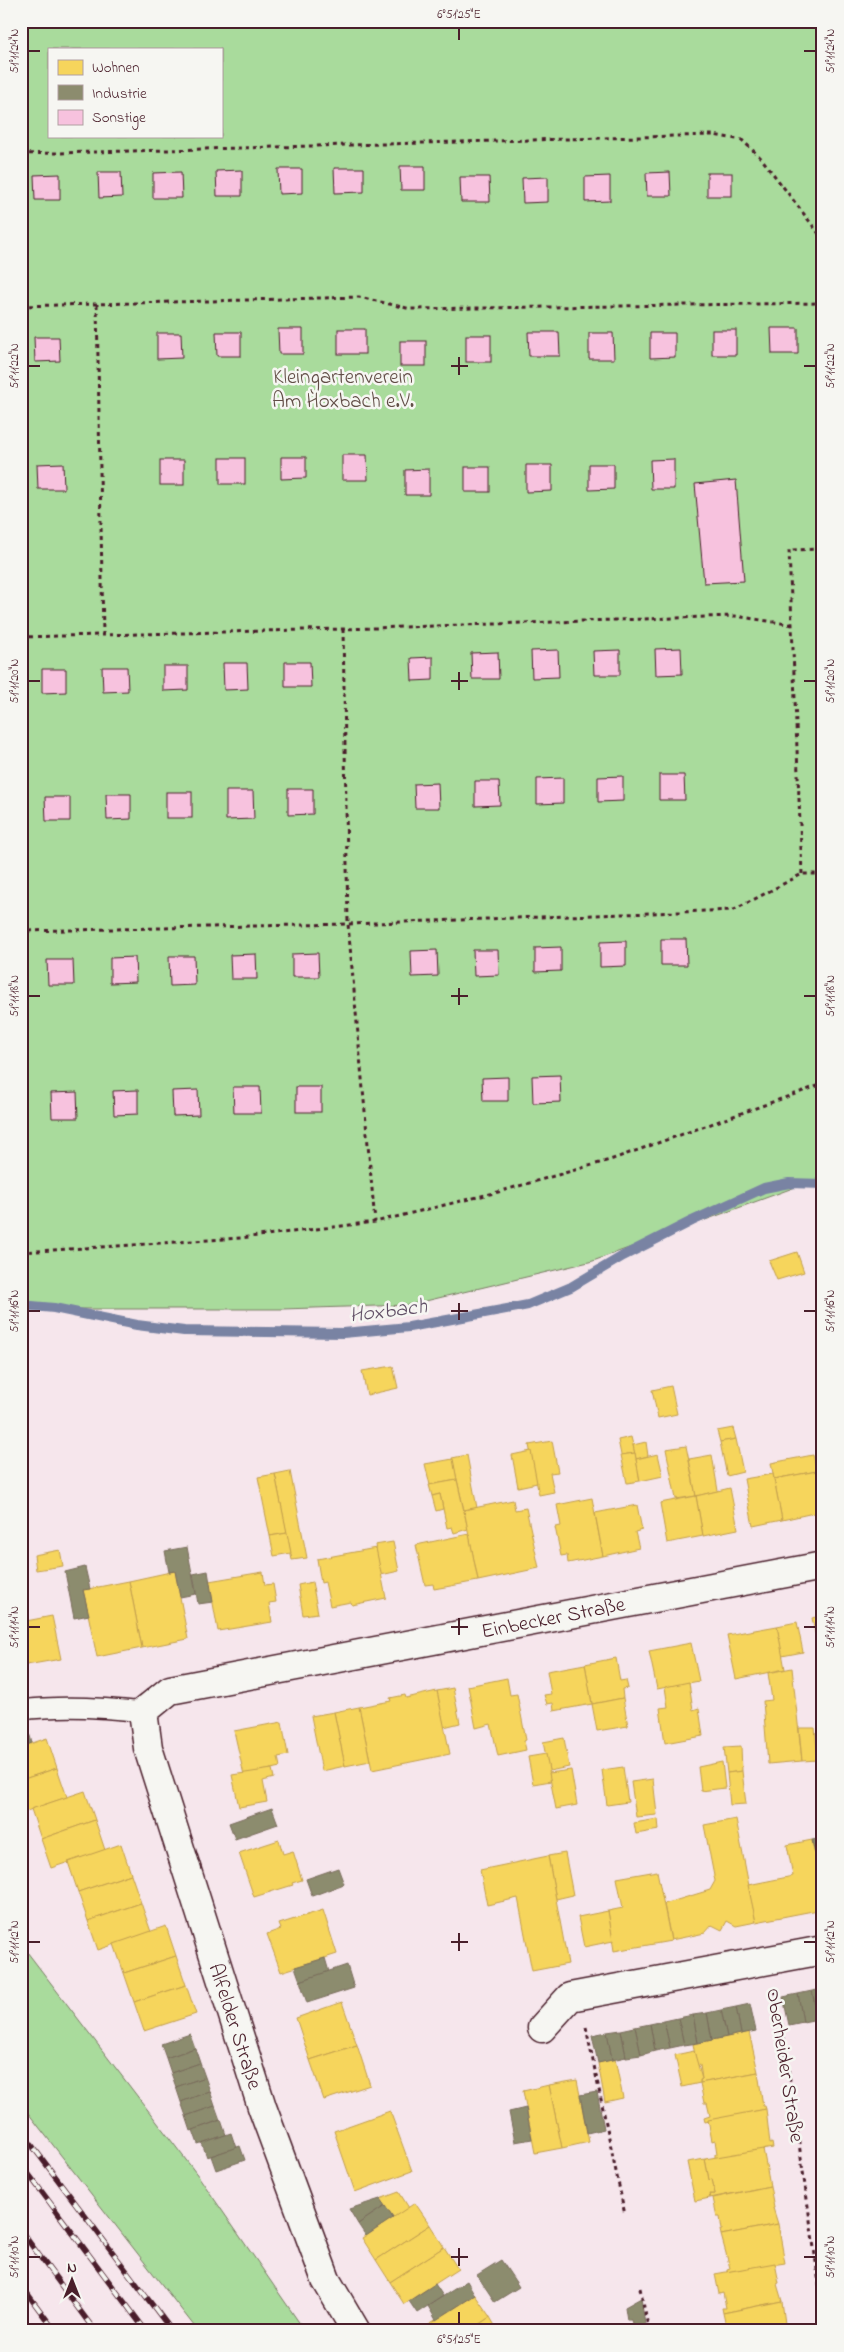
<svg xmlns="http://www.w3.org/2000/svg" width="844" height="2352" font-family="'Indie Flower',sans-serif">
<style>
.green{fill:#a9db9c;stroke:#7a7d64;fill-rule:evenodd}
.homes{fill:#f6d55c;stroke:#c29e4d}
.industry{fill:#8c8c6e;stroke:#786b5a}
.lines{fill:none;stroke-linecap:round;stroke-linejoin:round}
.stream{stroke:#7983a3;stroke-width:10}
.building{fill:#f7c2de;stroke:#4a1f2b}
.lane-casing{stroke:#4a1f2b;stroke-width:22}
.street-casing{stroke:#4a1f2b;stroke-width:31}
.path{stroke:#4a1f2b;stroke-width:3;stroke-dasharray:4 4;stroke-linecap:butt}
.lane{stroke:#f6f6f2;stroke-width:19}
.street{stroke:#f6f6f2;stroke-width:28}
.rail-casing{stroke:#4a1f2b;stroke-width:5.5}
.rail{stroke:#f6f6f2;stroke-width:4;stroke-dasharray:11;stroke-linecap:butt}
.ticks{fill:none;stroke:#4a1f2b;stroke-width:2}
.labels{text-anchor:middle;stroke-width:5;stroke-linejoin:round;paint-order:stroke}
.park-label{font-size:21px;fill:#624e47;stroke:#f6f6f2}
.street-label{font-size:21px;fill:#4a1f2b;stroke:#f6f6f2}
.water-label{font-size:22px;font-style:italic;fill:#625167;stroke:#f6f6f2}
.neatline{fill:none;stroke:#4a1f2b;stroke-width:2}
.ticks-label{font-size:12px;text-anchor:middle;fill:#4a1f2b}
</style>
<rect width="100%" height="100%" fill="#f6e6ec"/>
<filter id="ink" filterUnits="userSpaceOnUse"><feTurbulence type="fractalNoise" baseFrequency=".02" numOctaves="2"/><feDisplacementMap in="SourceGraphic" scale="10" xChannelSelector="R" yChannelSelector="G"/><feConvolveMatrix kernelMatrix="1 2 1 2 8 2 1 2 1" color-interpolation-filters="sRGB"/></filter>
<g filter="url(#ink)">
<g class="green">
<path d="M21,21H765L823,25V1177L593,1261L409,1305L282,1309H21ZM49,49H221V136H49Z"/>
<path d="M21,1944L199,2177L305,2331H198L21,2104Z"/>
</g>
<g class="homes">
<path d="M797,1252L804,1272L777,1280L769,1261Z"/>
<path d="M393,1366L398,1388L367,1395L362,1371Z"/>
<path d="M671,1386L677,1414L658,1418L652,1390Z"/>
<path d="M733,1428L736,1439L720,1442L717,1431Z"/>
<path d="M631,1437L635,1453L621,1455L618,1440Z"/>
<path d="M736,1439L743,1472L727,1476L720,1442Z"/>
<path d="M552,1441L558,1472L550,1473L554,1492L539,1495L529,1445Z"/>
<path d="M646,1442L648,1456L636,1459L633,1445Z"/>
<path d="M686,1446L696,1496L676,1499L666,1449Z"/>
<path d="M531,1451L537,1483L518,1487L512,1455Z"/>
<path d="M635,1453L640,1481L627,1483L621,1455Z"/>
<path d="M658,1454L663,1476L640,1481L636,1459Z"/>
<path d="M467,1455L477,1508L464,1510L452,1458Z"/>
<path d="M712,1455L718,1491L696,1496L689,1459Z"/>
<path d="M813,1455L817,1471L774,1479L771,1463Z"/>
<path d="M453,1459L457,1480L430,1485L425,1464Z"/>
<path d="M290,1471L307,1558L292,1560L275,1474Z"/>
<path d="M817,1471L823,1511L782,1520L774,1479Z"/>
<path d="M275,1474L287,1533L270,1536L258,1477Z"/>
<path d="M773,1474L782,1520L753,1526L744,1479Z"/>
<path d="M457,1480L468,1529L454,1533L452,1527L447,1528L440,1494L432,1496L429,1485Z"/>
<path d="M730,1488L738,1529L703,1536L696,1496Z"/>
<path d="M440,1494L443,1509L436,1511L432,1496Z"/>
<path d="M696,1496L703,1536L667,1543L660,1503Z"/>
<path d="M592,1498L603,1556L568,1563L567,1555L561,1556L555,1527L561,1526L557,1505Z"/>
<path d="M513,1500L515,1510L526,1508L539,1568L478,1581L464,1510Z"/>
<path d="M637,1505L642,1530L635,1532L639,1548L603,1556L595,1513Z"/>
<path d="M287,1533L291,1553L274,1556L270,1536Z"/>
<path d="M469,1534L478,1581L434,1589L433,1584L425,1585L416,1545Z"/>
<path d="M393,1542L399,1571L381,1575L375,1545Z"/>
<path d="M376,1548L386,1598L352,1605L351,1602L330,1606L325,1582L321,1583L317,1559Z"/>
<path d="M60,1550L63,1566L36,1570L34,1555Z"/>
<path d="M175,1571L188,1639L142,1648L129,1581Z"/>
<path d="M263,1572L265,1585L273,1584L276,1602L269,1603L272,1622L218,1631L209,1581Z"/>
<path d="M129,1581L142,1648L97,1657L83,1590Z"/>
<path d="M312,1582L318,1613L303,1615L298,1585Z"/>
<path d="M823,1615V1670L812,1618Z"/>
<path d="M52,1616L61,1659L21,1666V1622Z"/>
<path d="M797,1622L803,1652L782,1656L777,1626Z"/>
<path d="M777,1626L785,1669L736,1679L727,1635Z"/>
<path d="M691,1643L699,1681L657,1689L649,1651Z"/>
<path d="M616,1658L620,1681L626,1680L628,1688L622,1689L623,1698L592,1704L585,1664Z"/>
<path d="M585,1664L592,1704L554,1711L553,1703L547,1704L544,1695L551,1694L547,1671Z"/>
<path d="M792,1668L802,1761L768,1764L763,1701L772,1700L768,1673Z"/>
<path d="M507,1678L510,1695L517,1694L526,1740L524,1741L526,1750L498,1756L491,1724L476,1728L468,1686Z"/>
<path d="M689,1682L693,1710L699,1708L703,1736L665,1743L660,1708L668,1707L665,1687Z"/>
<path d="M453,1688L460,1723L444,1727L437,1691Z"/>
<path d="M437,1691L450,1754L372,1770L359,1707L391,1701L390,1698L405,1695L406,1698Z"/>
<path d="M623,1698L628,1726L597,1731L592,1704Z"/>
<path d="M359,1707L370,1761L345,1766L334,1712Z"/>
<path d="M334,1712L345,1766L322,1771L311,1716Z"/>
<path d="M282,1722L288,1755L278,1757L280,1767L244,1775L234,1731Z"/>
<path d="M799,1728H815L818,1760L802,1761Z"/>
<path d="M47,1738L57,1768L21,1780V1747Z"/>
<path d="M564,1738L569,1767L549,1771L543,1742Z"/>
<path d="M741,1746L742,1771L727,1773L724,1747Z"/>
<path d="M546,1754L551,1781L533,1784L528,1757Z"/>
<path d="M722,1762L725,1788L701,1791L698,1767Z"/>
<path d="M623,1767L628,1802L607,1805L602,1770Z"/>
<path d="M57,1768L67,1797L21,1813V1780Z"/>
<path d="M272,1769L274,1778L263,1781L267,1802L239,1807L232,1775Z"/>
<path d="M571,1770L577,1805L556,1809L549,1773Z"/>
<path d="M742,1771L746,1804L730,1805L727,1773Z"/>
<path d="M653,1779L657,1815L636,1817L631,1782Z"/>
<path d="M85,1791L95,1820L41,1839L31,1809Z"/>
<path d="M658,1819L659,1830L636,1834L634,1823Z"/>
<path d="M736,1819L756,1922L736,1926L727,1921L722,1930L712,1925L705,1933L671,1940L664,1904L710,1890L715,1881L704,1825Z"/>
<path d="M95,1820L105,1850L51,1868L41,1839Z"/>
<path d="M279,1840L283,1854L293,1851L302,1880L292,1883L293,1885L254,1897L239,1853Z"/>
<path d="M812,1840L823,1895V1909L756,1922L748,1885L793,1876L787,1845Z"/>
<path d="M121,1844L131,1874L78,1892L68,1862Z"/>
<path d="M565,1853L573,1895L556,1899L548,1856Z"/>
<path d="M548,1856L568,1964L532,1971L518,1898L487,1905L480,1870Z"/>
<path d="M657,1871L671,1941L614,1951L608,1911L623,1908L617,1878Z"/>
<path d="M131,1874L141,1903L88,1921L78,1892Z"/>
<path d="M141,1903L151,1932L98,1950L88,1921Z"/>
<path d="M323,1910L337,1954L281,1972L267,1934L281,1929L279,1924Z"/>
<path d="M608,1911L613,1941L584,1947L578,1917Z"/>
<path d="M166,1926L176,1956L124,1973L114,1944Z"/>
<path d="M176,1956L186,1985L134,2002L124,1973Z"/>
<path d="M186,1985L196,2014L144,2031L134,2002Z"/>
<path d="M342,2002L357,2045L310,2060L296,2018Z"/>
<path d="M749,2032L758,2072L700,2083V2080L702,2079L700,2065L697,2066L693,2044Z"/>
<path d="M357,2045L370,2085L324,2100L310,2060Z"/>
<path d="M694,2051L702,2079L700,2080V2083L682,2087L675,2055Z"/>
<path d="M615,2059L623,2098L605,2102L598,2063Z"/>
<path d="M758,2072L763,2106H765L766,2109L705,2122L704,2118L710,2116L707,2103H704L700,2083Z"/>
<path d="M577,2080L589,2142L562,2148L549,2085Z"/>
<path d="M549,2085L562,2148L535,2153L523,2091Z"/>
<path d="M766,2109L770,2144L772,2143L773,2148L715,2158V2154H717L715,2140L712,2141L708,2120Z"/>
<path d="M390,2111L412,2171L355,2192L334,2131Z"/>
<path d="M763,2149L770,2186L710,2198L709,2194H715L712,2179L709,2180L705,2159Z"/>
<path d="M705,2159L709,2180L712,2179L715,2194H709L710,2198L695,2201L687,2162Z"/>
<path d="M770,2186L774,2208H773L778,2224L721,2235L720,2230H722L720,2217H717L713,2198Z"/>
<path d="M399,2192L409,2208L393,2218L380,2199Z"/>
<path d="M415,2203L430,2225L376,2260L362,2238Z"/>
<path d="M778,2224L785,2263L727,2272V2269L730,2268L721,2235Z"/>
<path d="M430,2225L444,2247L390,2282L376,2260Z"/>
<path d="M444,2247L458,2269L404,2304L390,2282Z"/>
<path d="M775,2263L779,2283L777,2284L782,2301L723,2313L722,2308H726L723,2293L719,2294L715,2274Z"/>
<path d="M475,2295L490,2317L469,2331H423L421,2329Z"/>
<path d="M782,2301L786,2331H727L723,2313Z"/>
<path d="M490,2317L498,2331H469Z"/>
</g>
<g class="industry">
<path d="M187,1547L196,1594L180,1597L175,1571L169,1572L165,1551Z"/>
<path d="M85,1567L90,1589L83,1590L89,1615L74,1618L65,1572Z"/>
<path d="M208,1571L213,1602L198,1604L193,1574Z"/>
<path d="M28,1729L32,1743L21,1747V1732Z"/>
<path d="M272,1808L278,1824L235,1839L229,1823Z"/>
<path d="M823,1838V1873L819,1874L812,1840Z"/>
<path d="M338,1868L344,1884L312,1896L306,1879Z"/>
<path d="M325,1958L329,1972L300,1981L295,1967Z"/>
<path d="M347,1965L354,1988L307,2003L300,1981Z"/>
<path d="M823,1989V2018L818,2019L812,1991Z"/>
<path d="M812,1991L818,2019L803,2022L798,1994Z"/>
<path d="M798,1994L803,2022L789,2025L783,1997Z"/>
<path d="M750,2004L756,2031L741,2034L736,2007Z"/>
<path d="M736,2007L741,2034L727,2037L721,2010Z"/>
<path d="M721,2010L727,2037L712,2040L707,2013Z"/>
<path d="M707,2013L712,2040L698,2043L693,2015Z"/>
<path d="M693,2015L698,2043L684,2045L678,2018Z"/>
<path d="M678,2018L684,2045L670,2048L664,2021Z"/>
<path d="M664,2021L670,2048L655,2051L650,2024Z"/>
<path d="M650,2024L655,2051L641,2055L635,2027Z"/>
<path d="M635,2027L641,2055L626,2057L621,2030Z"/>
<path d="M621,2030L626,2057L612,2060L607,2032Z"/>
<path d="M607,2032L612,2060L598,2063L592,2035Z"/>
<path d="M190,2034L195,2048L166,2058L161,2044Z"/>
<path d="M195,2048L200,2063L171,2073L166,2058Z"/>
<path d="M200,2063L205,2077L176,2087L171,2073Z"/>
<path d="M205,2077L210,2091L181,2102L176,2087Z"/>
<path d="M210,2091L215,2106L186,2116L181,2102Z"/>
<path d="M597,2092L604,2129L587,2133L580,2095Z"/>
<path d="M215,2106L220,2120L191,2131L186,2116Z"/>
<path d="M526,2108L532,2139L515,2142L509,2112Z"/>
<path d="M221,2120L226,2135L198,2144L193,2130Z"/>
<path d="M231,2133L236,2148L207,2157L202,2143Z"/>
<path d="M240,2146L245,2160L216,2170L211,2156Z"/>
<path d="M380,2199L385,2206L358,2224L349,2209Z"/>
<path d="M385,2206L393,2218L366,2236L358,2224Z"/>
<path d="M501,2260L519,2287L495,2302L477,2275Z"/>
<path d="M467,2281L475,2295L436,2320L428,2306Z"/>
<path d="M435,2284L443,2296L417,2313L409,2301Z"/>
<path d="M641,2298L646,2331H634L631,2320H627L625,2307Z"/>
</g>
<g class="lines">
<path class="stream" d="M21,1305L54,1308L137,1325L184,1331L343,1333L409,1327L528,1305L571,1287L623,1256L692,1221L764,1188L789,1183L823,1184"/>
</g>
<g class="building">
<path d="M400,166H425V190H401Z"/>
<path d="M334,168H364V192L335,193Z"/>
<path d="M278,169H302V193L279,194Z"/>
<path d="M242,170V196H217L216,171Z"/>
<path d="M98,172H121L122,197L99,198Z"/>
<path d="M181,172L182,198H153V173Z"/>
<path d="M670,172L671,196H647L646,173Z"/>
<rect x="707" y="173" width="25" height="23"/>
<path d="M60,174V200H35L34,175Z"/>
<path d="M610,176V201L585,202V177Z"/>
<path d="M460,177H489L490,202H461Z"/>
<path d="M548,177V202L523,203L522,178Z"/>
<path d="M771,328H798V354H772Z"/>
<path d="M278,329H303V354H279Z"/>
<rect x="338" y="329" width="27" height="25"/>
<rect x="712" y="330" width="24" height="25"/>
<path d="M216,332H241V356H217Z"/>
<path d="M528,332H559L560,356H529Z"/>
<path d="M157,333H181L182,358L157,359Z"/>
<path d="M589,333H613L614,359H589Z"/>
<path d="M650,333H675V357L650,358Z"/>
<rect x="466" y="335" width="25" height="27"/>
<path d="M34,337H59L60,361L35,362Z"/>
<rect x="400" y="341" width="26" height="25"/>
<path d="M342,455H367L368,480H342Z"/>
<path d="M281,457H306V478L281,479Z"/>
<rect x="220" y="458" width="25" height="26"/>
<path d="M674,459V489H651L650,460Z"/>
<rect x="160" y="460" width="24" height="25"/>
<path d="M63,463L64,489H38L37,464Z"/>
<path d="M589,464H614V489L589,490Z"/>
<path d="M526,465H552V491L526,492Z"/>
<rect x="465" y="467" width="25" height="25"/>
<path d="M429,469V495H405V470Z"/>
<path d="M736,480L744,581L704,583L695,484Z"/>
<path d="M681,648L682,674L656,675L655,649Z"/>
<path d="M558,650L559,677L532,678L531,651Z"/>
<path d="M620,650V675H594L593,651Z"/>
<path d="M498,652L499,679H472L471,653Z"/>
<path d="M433,657V680L412,681L411,658Z"/>
<path d="M285,662H310L311,687H285Z"/>
<path d="M223,663H247L248,689L224,690Z"/>
<path d="M163,666H188V690L163,691Z"/>
<path d="M102,667H127L128,691L103,692Z"/>
<path d="M42,669H66V692L42,693Z"/>
<path d="M659,775H684L685,800H659Z"/>
<path d="M623,776V801L598,802V777Z"/>
<path d="M563,778V803L537,804V779Z"/>
<path d="M475,781H499L500,805L475,806Z"/>
<path d="M438,783L439,808H415L414,784Z"/>
<path d="M288,789H313V814L288,815Z"/>
<path d="M226,791H253L254,819L226,820Z"/>
<rect x="166" y="792" width="26" height="26"/>
<path d="M106,794H131V819L107,820Z"/>
<path d="M45,797H70V821H46Z"/>
<path d="M661,939H686L687,965H661Z"/>
<path d="M626,941V966L600,967V942Z"/>
<path d="M561,947V971L535,972V948Z"/>
<path d="M437,950L438,976L412,977L411,951Z"/>
<path d="M473,950H498L499,975L474,976Z"/>
<path d="M318,953L319,977H292V954Z"/>
<path d="M256,954L257,979H231L230,955Z"/>
<path d="M169,956H194L195,985L170,986Z"/>
<path d="M135,957L136,982L110,983V958Z"/>
<path d="M47,960H73L74,985H48Z"/>
<path d="M560,1075L561,1102L533,1103L532,1076Z"/>
<path d="M508,1077V1101H483L482,1078Z"/>
<path d="M233,1087H260L261,1113H234Z"/>
<rect x="296" y="1087" width="25" height="25"/>
<path d="M138,1090V1114L114,1115L113,1091Z"/>
<path d="M198,1090L199,1115L173,1116L172,1091Z"/>
<path d="M77,1092L78,1118H52L51,1093Z"/>
</g>
<g class="lines">
<defs>
<path id="lane" d="M21,1710C62,1705 102,1707 143,1712"/>
<g id="street">
<path d="M542,2028L570,1997L823,1950"/>
<path d="M356,2331L326,2280L262,2107L148,1748L143,1712L170,1690L823,1566"/>
</g>
</defs>
<use href="#lane" class="lane-casing"/>
<use href="#street" class="street-casing"/>
<g class="path">
<path d="M21,154L713,135L742,140L761,158L823,239"/>
<path d="M97,304L103,635"/>
<path d="M21,306L359,297L411,309L823,303"/>
<path d="M343,629L348,924L375,1222"/>
<path d="M21,637L343,629L735,616L794,625"/>
<path d="M802,874L789,550L823,549"/>
<path d="M21,931L348,924L734,910L802,874H823"/>
<path d="M21,1252L241,1238L375,1222L498,1192L610,1160L823,1084"/>
<path d="M775,1990L782,2025L823,2311"/>
<path d="M586,2027L625,2215"/>
<path d="M640,2288L649,2331"/>
</g>
<use href="#lane" class="lane"/>
<use href="#street" class="street"/>
<defs>
<g id="rail">
<path d="M21,2131L172,2331"/>
<path d="M21,2164L146,2331"/>
<path d="M21,2231L95,2331"/>
<path d="M21,2285L55,2331"/>
</g>
</defs>
<use href="#rail" class="rail-casing"/>
<use href="#rail" class="rail"/>
</g>
</g>
<path class="ticks" d="M459,28V40M28,51H40M804,51H816M459,357V375M28,366H40M451,366H468M804,366H816M459,672V690M28,681H40M451,681H468M804,681H816M459,988V1005M28,996H40M451,996H468M804,996H816M459,1303V1320M28,1311H40M451,1311H468M804,1311H816M459,1618V1635M28,1627H40M451,1627H468M804,1627H816M459,1933V1951M28,1942H40M451,1942H468M804,1942H816M459,2248V2266M28,2257H40M451,2257H468M804,2257H816M459,2312V2324"/>
<g class="labels">
<g class="park-label">
<text x="343" y="383">Kleingartenverein<tspan x="343" dy="24">Am Hoxbach e.V.</tspan></text>
</g>
<g class="street-label">
<text transform="translate(553 1617) rotate(-11)" y="7">Einbecker Straße</text>
<text transform="translate(236 2026) rotate(72)" y="7">Alfelder Straße</text>
<text transform="translate(786 2065) rotate(81)" y="7">Oberheider Straße</text>
</g>
<g class="water-label">
<text transform="translate(388 1309) rotate(-7)" y="8">Hoxbach</text>
</g>
</g>
<rect width="844" height="2352" fill="none" stroke="#f6f6f2" stroke-width="55"/>
<rect x="48" y="48" width="175" height="90" fill="#f6f6f2" stroke="#b1a0a2"/>
<rect x="58" y="60" width="25" height="15" fill="#f6d55c" stroke="#b1a0a2"/>
<text x="92" y="72" font-size="15" fill="#4a1f2b">Wohnen</text>
<rect x="58" y="85" width="25" height="15" fill="#8c8c6e" stroke="#b1a0a2"/>
<text x="92" y="98" font-size="15" fill="#4a1f2b">Industrie</text>
<rect x="58" y="110" width="25" height="15" fill="#f7c2de" stroke="#b1a0a2"/>
<text x="92" y="122" font-size="15" fill="#4a1f2b">Sonstige</text>
<g transform="translate(72 2280)" stroke="#f6f6f2" stroke-width="4" paint-order="stroke">
<path d="M0-4L9 19L0 12L-9 19Z" fill="#4a1f2b"/>
<text y="-8" font-size="14" font-weight="bold" text-anchor="middle" fill="#4a1f2b">N</text>
</g>
<rect x="28" y="28" width="788" height="2296" class="neatline"/>
<g class="ticks-label">
<text x="459" y="18">6°51'25"E</text>
<text transform="translate(14 51) rotate(-90)" y="4">51°11'24"N</text>
<text transform="translate(830 51) rotate(-90)" y="4">51°11'24"N</text>
<text transform="translate(14 366) rotate(-90)" y="4">51°11'22"N</text>
<text transform="translate(830 366) rotate(-90)" y="4">51°11'22"N</text>
<text transform="translate(14 681) rotate(-90)" y="4">51°11'20"N</text>
<text transform="translate(830 681) rotate(-90)" y="4">51°11'20"N</text>
<text transform="translate(14 996) rotate(-90)" y="4">51°11'18"N</text>
<text transform="translate(830 996) rotate(-90)" y="4">51°11'18"N</text>
<text transform="translate(14 1311) rotate(-90)" y="4">51°11'16"N</text>
<text transform="translate(830 1311) rotate(-90)" y="4">51°11'16"N</text>
<text transform="translate(14 1627) rotate(-90)" y="4">51°11'14"N</text>
<text transform="translate(830 1627) rotate(-90)" y="4">51°11'14"N</text>
<text transform="translate(14 1942) rotate(-90)" y="4">51°11'12"N</text>
<text transform="translate(830 1942) rotate(-90)" y="4">51°11'12"N</text>
<text transform="translate(14 2257) rotate(-90)" y="4">51°11'10"N</text>
<text transform="translate(830 2257) rotate(-90)" y="4">51°11'10"N</text>
<text x="459" y="2343">6°51'25"E</text>
</g>
</svg>
